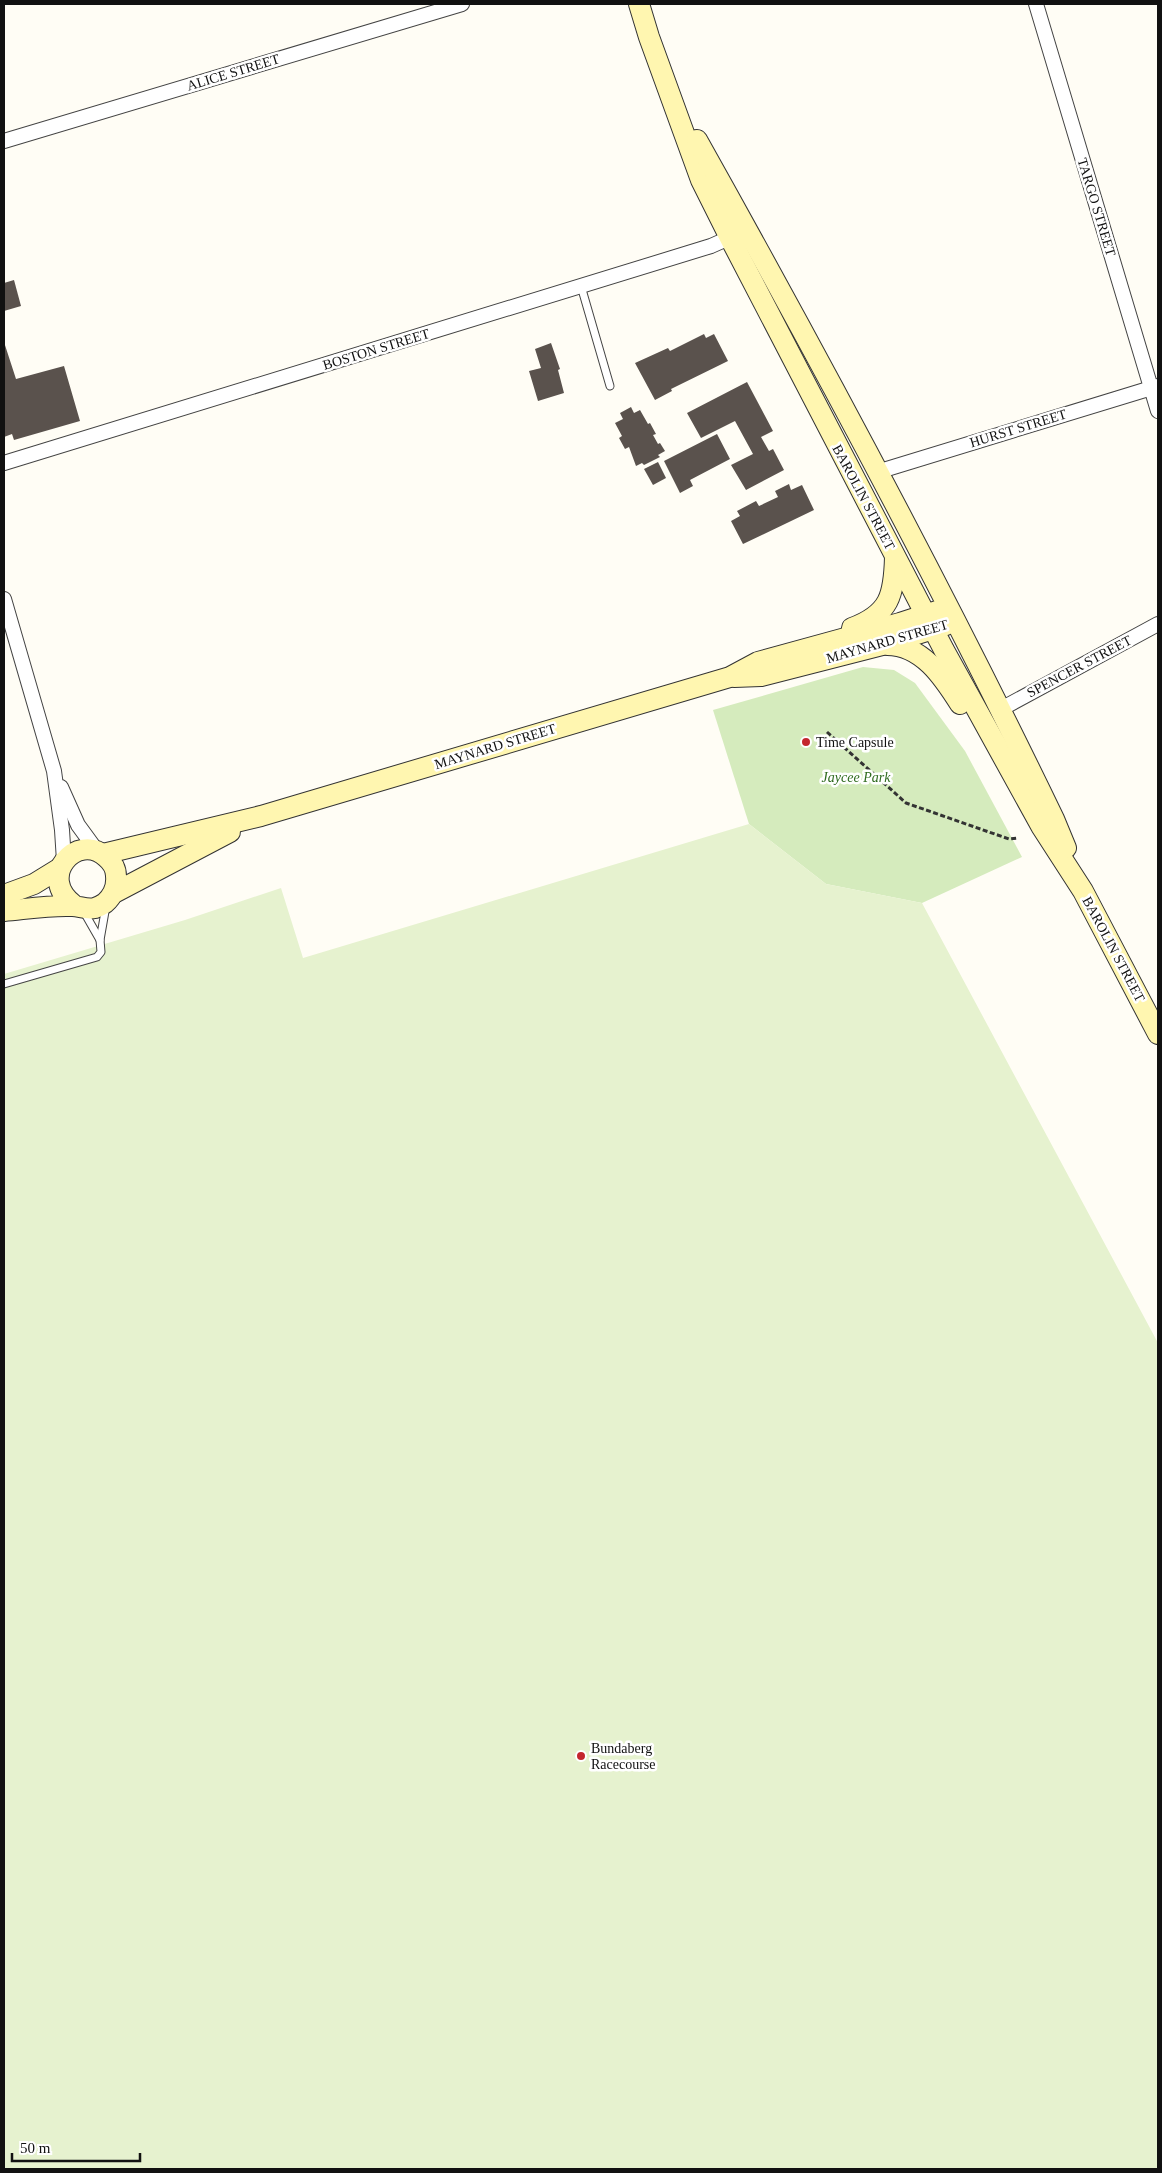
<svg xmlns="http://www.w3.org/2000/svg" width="1162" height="2173" font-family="'Times New Roman',serif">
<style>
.green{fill:#d5ebbd}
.pitch{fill:#e6f2cf}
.building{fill:#5a524d}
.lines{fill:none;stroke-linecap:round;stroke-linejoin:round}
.lane-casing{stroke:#444;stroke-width:9}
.street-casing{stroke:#444;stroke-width:16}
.secondary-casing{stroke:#333;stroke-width:22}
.path{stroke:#333;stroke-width:3;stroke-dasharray:5 2.5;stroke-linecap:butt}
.lane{stroke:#fff;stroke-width:7}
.street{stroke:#fff;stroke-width:14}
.secondary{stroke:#fff6b0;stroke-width:20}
.poi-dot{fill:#c4262e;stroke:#fff;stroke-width:2}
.labels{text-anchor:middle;stroke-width:5;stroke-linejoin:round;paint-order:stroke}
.street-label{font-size:14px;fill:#111;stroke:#fff}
.poi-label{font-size:14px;fill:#111;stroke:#fff;text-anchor:start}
.park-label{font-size:14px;font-style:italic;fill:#2f6b1f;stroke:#fff}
</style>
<rect width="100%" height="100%" fill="#fffdf5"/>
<path class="green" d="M863,667L894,670L915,683L965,751L1022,857L922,903L826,884L749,824L713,710Z"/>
<path class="pitch" d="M749,824L826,884L922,903L1158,1343V2169H4V974L185,920L281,888L303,958Z"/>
<g class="building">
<path d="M14,280L21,306L4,311V283Z"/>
<path d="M704,334L706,338L714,334L728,361L671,389L672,391L655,400L635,363L668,348L670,351Z"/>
<path d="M4,342L16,379L64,366L80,421L14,440L12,434L4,437Z"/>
<path d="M551,343L560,369L558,370L564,393L538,401L529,371L541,368L535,349Z"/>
<path d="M747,382L773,431L761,437L769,451L773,449L784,470L746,490L731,465L753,454L735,421L701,438L687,413Z"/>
<path d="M631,407L634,413L640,410L648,424L650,423L656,434L653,435L658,444L660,443L665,451L658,455L660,457L644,465L642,463L636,466L629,447L625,449L619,438L622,436L615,423L623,419L620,413Z"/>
<path d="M717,434L730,459L690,480L693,486L680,493L664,461Z"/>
<path d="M658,462L666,478L653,485L644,469Z"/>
<path d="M789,484L791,490L802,485L814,510L743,544L731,521L740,516L737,511L756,501L759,506L778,497L775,491Z"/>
</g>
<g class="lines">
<defs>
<g id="lane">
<path d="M581,286L610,386"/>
<path d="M84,912L100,940"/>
<path d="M4,984L97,957L101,952L100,940L106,906"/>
</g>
<g id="street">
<path d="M1036,4L1158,411"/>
<path d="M4,141L462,4"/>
<path d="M4,463L711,246L738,234"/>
<path d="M877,472L1158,386"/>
<path d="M4,599L54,771L62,830L64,861"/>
<path d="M1001,709L1158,624"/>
<path d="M61,787L78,825L97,851"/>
</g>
<g id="secondary">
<path d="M639,4L649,37L701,180L730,238L944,650L1041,826L1083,891L1158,1034"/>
<path d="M697,140C822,363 943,589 1054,819L1066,848"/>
<path d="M852,628C890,614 894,595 895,557"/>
<path d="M887,645C922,645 943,677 960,704"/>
<path d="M734,677L761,676L882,645L946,625"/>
<path d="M103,854L261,816L730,677L758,662L900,623L937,611"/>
<path d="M114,893L230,832"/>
<path d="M4,895L34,884L60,868"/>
<path d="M4,911C26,909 50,905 72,906C80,906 86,910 95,908C98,907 102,905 105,903C113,896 117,886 116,876C116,868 112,862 106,857C77,831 36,877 74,905"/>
</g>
</defs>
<use href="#lane" class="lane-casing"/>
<use href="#street" class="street-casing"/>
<use href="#secondary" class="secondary-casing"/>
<path class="path" d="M827,732L906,803L1009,839L1018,838"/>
<use href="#lane" class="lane"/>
<use href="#street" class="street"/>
<use href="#secondary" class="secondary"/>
</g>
<g class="poi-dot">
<circle cx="806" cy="742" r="5"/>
<circle cx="581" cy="1756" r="5"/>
</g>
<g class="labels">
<g class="street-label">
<text transform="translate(233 72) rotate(-17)" y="5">ALICE STREET</text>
<text transform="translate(1097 207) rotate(73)" y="5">TARGO STREET</text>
<text transform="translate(376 349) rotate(-17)" y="5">BOSTON STREET</text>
<text transform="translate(1018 428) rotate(-17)" y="5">HURST STREET</text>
<text transform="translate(864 497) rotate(62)" y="5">BAROLIN STREET</text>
<text transform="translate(887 641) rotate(-16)" y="5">MAYNARD STREET</text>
<text transform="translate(1079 666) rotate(-28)" y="5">SPENCER STREET</text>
<text transform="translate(495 746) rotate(-17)" y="5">MAYNARD STREET</text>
<text transform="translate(1114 949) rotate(62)" y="5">BAROLIN STREET</text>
</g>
<g class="poi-label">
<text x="816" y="747">Time Capsule</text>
<text x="591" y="1753">Bundaberg<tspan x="591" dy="16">Racecourse</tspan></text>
</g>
<g class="park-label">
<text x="856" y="782">Jaycee Park</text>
</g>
</g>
<rect width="1162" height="2173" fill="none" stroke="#111111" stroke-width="10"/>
<path d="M12 2153v8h128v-8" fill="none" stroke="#111111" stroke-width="2.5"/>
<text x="20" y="2153" font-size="15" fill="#111111" stroke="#ffffff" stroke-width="4" paint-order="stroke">50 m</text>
</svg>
